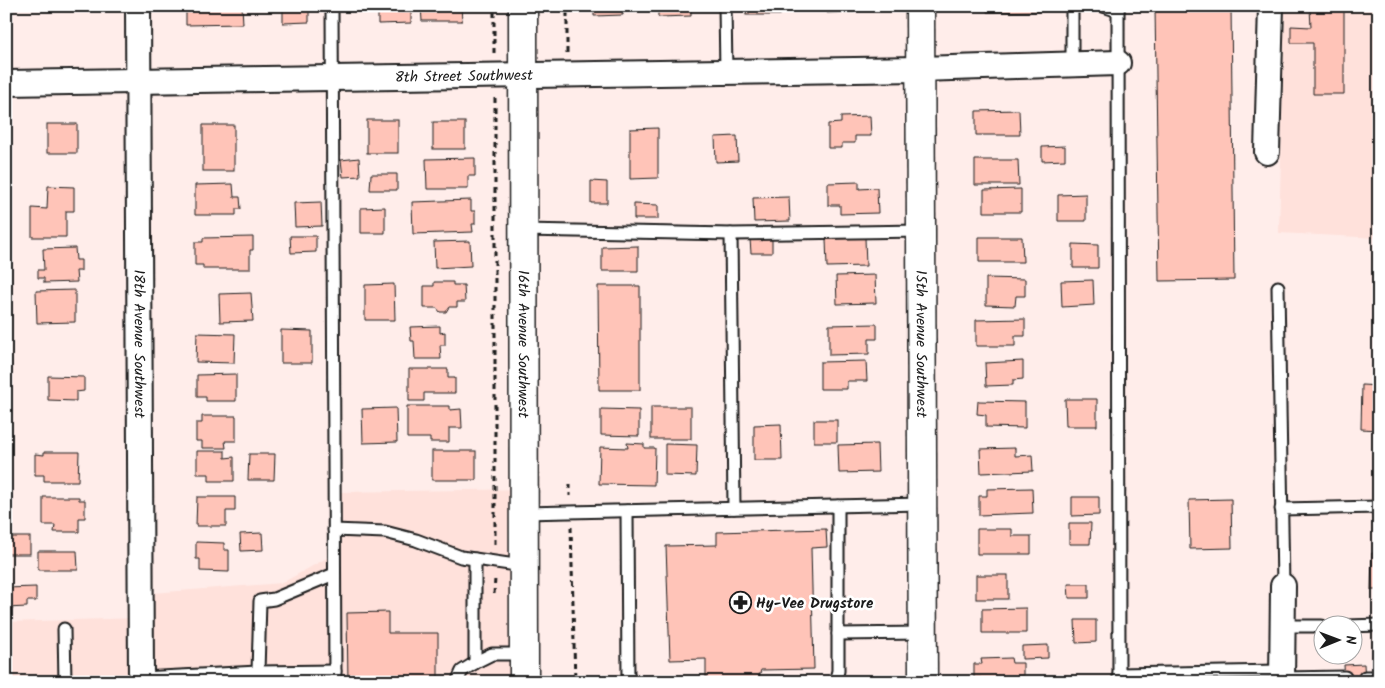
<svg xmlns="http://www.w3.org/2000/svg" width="1385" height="688" font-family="Kalam,sans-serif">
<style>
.built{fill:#ffe1db}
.building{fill:#ffc4b8;stroke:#1c1c1c}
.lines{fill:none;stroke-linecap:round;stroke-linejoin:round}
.service-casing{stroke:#1c1c1c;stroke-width:15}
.minor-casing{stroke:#1c1c1c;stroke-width:28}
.secondary-casing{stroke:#1c1c1c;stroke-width:31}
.path{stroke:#1c1c1c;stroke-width:3;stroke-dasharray:5 4;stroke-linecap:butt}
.service{stroke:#fff;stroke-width:11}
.minor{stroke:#fff;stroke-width:24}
.secondary{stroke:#fff;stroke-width:28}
.labels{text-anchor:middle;stroke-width:5;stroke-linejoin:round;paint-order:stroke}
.street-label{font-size:15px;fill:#1c1c1c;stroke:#fff}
.poi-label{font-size:15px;font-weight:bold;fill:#1c1c1c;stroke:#fff;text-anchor:start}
</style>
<rect width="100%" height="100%" fill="#ffedea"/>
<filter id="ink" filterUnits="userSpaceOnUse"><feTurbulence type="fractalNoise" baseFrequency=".02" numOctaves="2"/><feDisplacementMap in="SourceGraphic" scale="10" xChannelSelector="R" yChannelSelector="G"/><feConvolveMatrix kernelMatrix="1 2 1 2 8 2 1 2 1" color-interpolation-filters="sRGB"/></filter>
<g filter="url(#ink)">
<g class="built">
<path d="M1285,6H1379V238L1279,233Z"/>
<path d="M524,489V682H6V622L140,618V594L282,583L334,554L337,492Z"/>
</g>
<g class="building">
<path d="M186,6H242L243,24L186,25Z"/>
<path d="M283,6H309V22L283,23Z"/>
<path d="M378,6H411V23L378,24Z"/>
<path d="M421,6H461L462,21H422Z"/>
<path d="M594,6H622L623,15L594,16Z"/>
<path d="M658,6H691V16L658,17Z"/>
<rect x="746" y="6" width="34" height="9"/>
<path d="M827,6H854V12L827,13Z"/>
<path d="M987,6H1046V11L987,12Z"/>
<path d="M1128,6H1231L1234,280L1159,281L1155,7H1128Z"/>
<path d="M1310,8H1344V94H1313V43H1291V26L1311,27Z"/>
<path d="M1019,110L1020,135H976V111Z"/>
<path d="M870,116L871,136H855V143H842V148H828V124L841,123V117Z"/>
<rect x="367" y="120" width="31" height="33"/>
<rect x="433" y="122" width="32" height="27"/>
<rect x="47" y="124" width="30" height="29"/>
<rect x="203" y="125" width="31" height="46"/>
<path d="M658,128V178L630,179V129Z"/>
<path d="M737,136L738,161L716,162L715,137Z"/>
<path d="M1065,146V160L1042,161V147Z"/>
<path d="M359,158L360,176L343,177L341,160Z"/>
<path d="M475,158V176H468V189H427L426,159Z"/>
<path d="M975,160H1018L1019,185H975Z"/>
<path d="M371,174H397V190H370Z"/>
<path d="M591,181L607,182V203H591Z"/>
<path d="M859,182V189L877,188L878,213L840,214V205H828V183Z"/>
<path d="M233,184L234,197H240L241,209H236V215H195V185Z"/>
<path d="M48,186L74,187V211H66V237H32V208L47,209Z"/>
<path d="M1021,189V212H984V190Z"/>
<path d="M1086,194V221H1058V195Z"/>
<path d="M789,197L790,221L754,222L753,198Z"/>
<path d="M471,200V211H475V224H472L473,232L413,234L412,202Z"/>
<path d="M321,202L322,226L295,227L294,203Z"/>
<path d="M634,204L658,205V219H634Z"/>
<path d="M385,207V233H361V208Z"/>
<path d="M290,236H316V252L291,253Z"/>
<path d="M253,237V250H250V269H203V265H195V242H203V238Z"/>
<path d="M979,237H1022L1023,262H979Z"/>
<path d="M865,238L866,266L827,267L826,239Z"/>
<path d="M750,239H772V253H751Z"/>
<path d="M470,241L471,266L435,268L434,242Z"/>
<path d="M1073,244L1098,245V268H1073Z"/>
<path d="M638,246V271H602V247Z"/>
<path d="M75,248L76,260H81V271H76L77,282L44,283V278H38V270H44L43,249Z"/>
<path d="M875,275L876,303L837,304L836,276Z"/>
<path d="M986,278L1025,279V296H1016L1015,306L986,305Z"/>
<path d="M1093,280L1094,305L1062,307L1061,281Z"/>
<path d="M434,282H453V285H464L465,302H457V307H449L446,312H440L437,308H424V286H434Z"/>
<path d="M394,284L395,320H365V285Z"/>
<path d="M598,286H640V390H599Z"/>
<path d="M75,290V322L37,323L36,291Z"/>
<path d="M251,293L253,321L220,322L219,294Z"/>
<path d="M1025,319V336H1015V346H976V320Z"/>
<path d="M877,324V339H869V354L829,355V325Z"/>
<path d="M440,326V333L445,332V345H440L441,359H415L414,341H411L410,327Z"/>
<path d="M281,330L312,331V363H281Z"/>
<path d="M197,333L235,334L234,363L196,362Z"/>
<path d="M866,361L867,381H847V389H820V362Z"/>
<path d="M1023,361V379L1013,380V385L986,386L985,363Z"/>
<path d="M409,369H448V378H455V393H424V401H409Z"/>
<path d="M236,374V401H206V397H197V375Z"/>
<path d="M48,376L84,377V391L76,392V401L48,400Z"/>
<path d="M1362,385L1379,386V430L1361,429Z"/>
<path d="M1065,399H1097V426H1066Z"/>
<path d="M978,401L1025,402V428L986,427V415L977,414Z"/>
<path d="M407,406H450V410L461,409L462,428H449V442H430V438H407Z"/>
<rect x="651" y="407" width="40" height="32"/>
<path d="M396,408L397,442L363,443L362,409Z"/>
<path d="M601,409L639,410V436L601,435Z"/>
<path d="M202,416H236V441H225L226,448H202V441H196V423H202Z"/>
<rect x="814" y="420" width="23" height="22"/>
<path d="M781,424L782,460H754V425Z"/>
<path d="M627,443L644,444V448H655L654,485L599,484L600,447L628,448Z"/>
<path d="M665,444L697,445L696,476L665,475Z"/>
<path d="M877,444L878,472L839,473L838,445Z"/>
<path d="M1015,448V456L1032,455L1033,471L981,473L980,449Z"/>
<path d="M197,451H225V458L234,457V481H209V474H197Z"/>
<rect x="432" y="451" width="44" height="29"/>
<path d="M44,452H79L78,481H44V475H35V454L44,455Z"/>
<path d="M249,454H275L274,480H248Z"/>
<path d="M1032,488L1033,513L979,515V496H987V489Z"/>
<path d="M43,497H79V500H85V518H79V532H54L55,525H43Z"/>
<path d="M197,497H235V511H226V526H196Z"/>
<path d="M1072,497H1099V515L1072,516Z"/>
<path d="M1231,499L1232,548L1190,549L1189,500Z"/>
<path d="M1069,523H1091L1090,544H1069Z"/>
<path d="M826,529L827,547L811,548L814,669L761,670L758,681L706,682V659L670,660L666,546L717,545V532Z"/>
<path d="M977,529H1012V536H1031V554H977Z"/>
<path d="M262,533L263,550L241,551L240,534Z"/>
<rect x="6" y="537" width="24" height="17"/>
<path d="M196,542L224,543V550H229V572L200,571V559H196Z"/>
<path d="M38,551H77L78,570H38Z"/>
<path d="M1372,553H1379V590H1371Z"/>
<rect x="976" y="575" width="32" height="24"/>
<path d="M1068,584H1089V598H1069Z"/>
<path d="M36,587V601H27V607L6,608V588Z"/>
<path d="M1026,608V633H982V609Z"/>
<path d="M388,612V633H438V682H348L347,613Z"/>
<path d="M1075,620H1096V642L1076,643Z"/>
<path d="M1048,645V658L1022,659V646Z"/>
<path d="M1011,658L1012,663H1023V676H1011V682H981V678H974V664H982L981,659Z"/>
<path d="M1364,664L1365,682H1345L1344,665Z"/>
</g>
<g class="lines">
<defs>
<g id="service">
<path d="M332,6L335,682"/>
<path d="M725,6L726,72"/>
<path d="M1072,6V65"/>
<path d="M1103,6L1118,11"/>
<path d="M1118,6L1119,682"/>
<path d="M523,230L731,234L921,231"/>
<path d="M731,234L734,508"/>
<path d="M1278,287L1283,586"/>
<path d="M1281,509L1379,507"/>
<path d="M627,511L628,682"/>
<path d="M524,513L922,504"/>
<path d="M334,530L385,532L416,540L461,557L523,566"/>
<path d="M475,559V663"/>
<path d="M334,574L274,599L260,601L258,672L335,671"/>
<path d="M1283,626H1322"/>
<path d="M1348,626L1379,625"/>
<path d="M64,629L65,682"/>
<path d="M838,634L923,633"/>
<path d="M1119,674L1282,671"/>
<path d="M1365,677H1379"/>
<path d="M141,678L258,672"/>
<path d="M1282,678L1345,677"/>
<path d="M457,682L462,671L478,661L492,654H524"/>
<path d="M835,682L838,671V506"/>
</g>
<g id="minor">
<path id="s1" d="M138,6L141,682"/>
<path id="s2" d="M6,83L920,69L1118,63"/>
<path d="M1267,152L1271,6"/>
<path d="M1282,682L1283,586"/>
</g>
<g id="secondary">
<path id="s3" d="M523,6L524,682"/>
<path id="s4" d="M920,6L923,682"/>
</g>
</defs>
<use href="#service" class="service-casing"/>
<use href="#minor" class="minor-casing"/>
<use href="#secondary" class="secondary-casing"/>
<g class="path">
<path d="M494,53V6"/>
<path d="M567,53V6"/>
<path d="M495,98V546"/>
<path d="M570,484V496"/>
<path d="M571,527L575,682"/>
<path d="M494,594L495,578"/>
<path d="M491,682V673"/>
</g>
<use href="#service" class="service"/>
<use href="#minor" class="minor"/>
<use href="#secondary" class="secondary"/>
</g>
</g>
<defs>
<symbol id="pharmacy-ring" viewBox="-11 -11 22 22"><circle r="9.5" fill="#fff" stroke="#1c1c1c" stroke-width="1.5"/><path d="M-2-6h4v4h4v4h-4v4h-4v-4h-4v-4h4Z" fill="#1c1c1c"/></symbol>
</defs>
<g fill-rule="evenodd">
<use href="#pharmacy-ring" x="728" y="590" width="25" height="25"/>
</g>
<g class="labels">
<g class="street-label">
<text dy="5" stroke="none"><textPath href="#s2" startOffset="458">8th Street Southwest</textPath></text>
<text dy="5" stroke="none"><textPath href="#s1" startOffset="338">18th Avenue Southwest</textPath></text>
<text dy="5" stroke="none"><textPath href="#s3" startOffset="338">16th Avenue Southwest</textPath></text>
<text dy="5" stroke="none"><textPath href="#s4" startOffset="338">15th Avenue Southwest</textPath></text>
</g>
<g class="poi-label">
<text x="756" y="608">Hy-Vee Drugstore</text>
</g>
</g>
<rect width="1385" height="688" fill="none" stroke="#fff" stroke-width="25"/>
<rect x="12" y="12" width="1360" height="663" fill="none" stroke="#1c1c1c" stroke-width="2" filter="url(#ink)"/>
<g transform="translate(1338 640) rotate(89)"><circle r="24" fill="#ffffff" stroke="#a4a4a4"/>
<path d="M0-4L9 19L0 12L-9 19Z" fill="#1c1c1c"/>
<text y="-8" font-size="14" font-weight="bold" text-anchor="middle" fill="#1c1c1c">N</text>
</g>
</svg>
